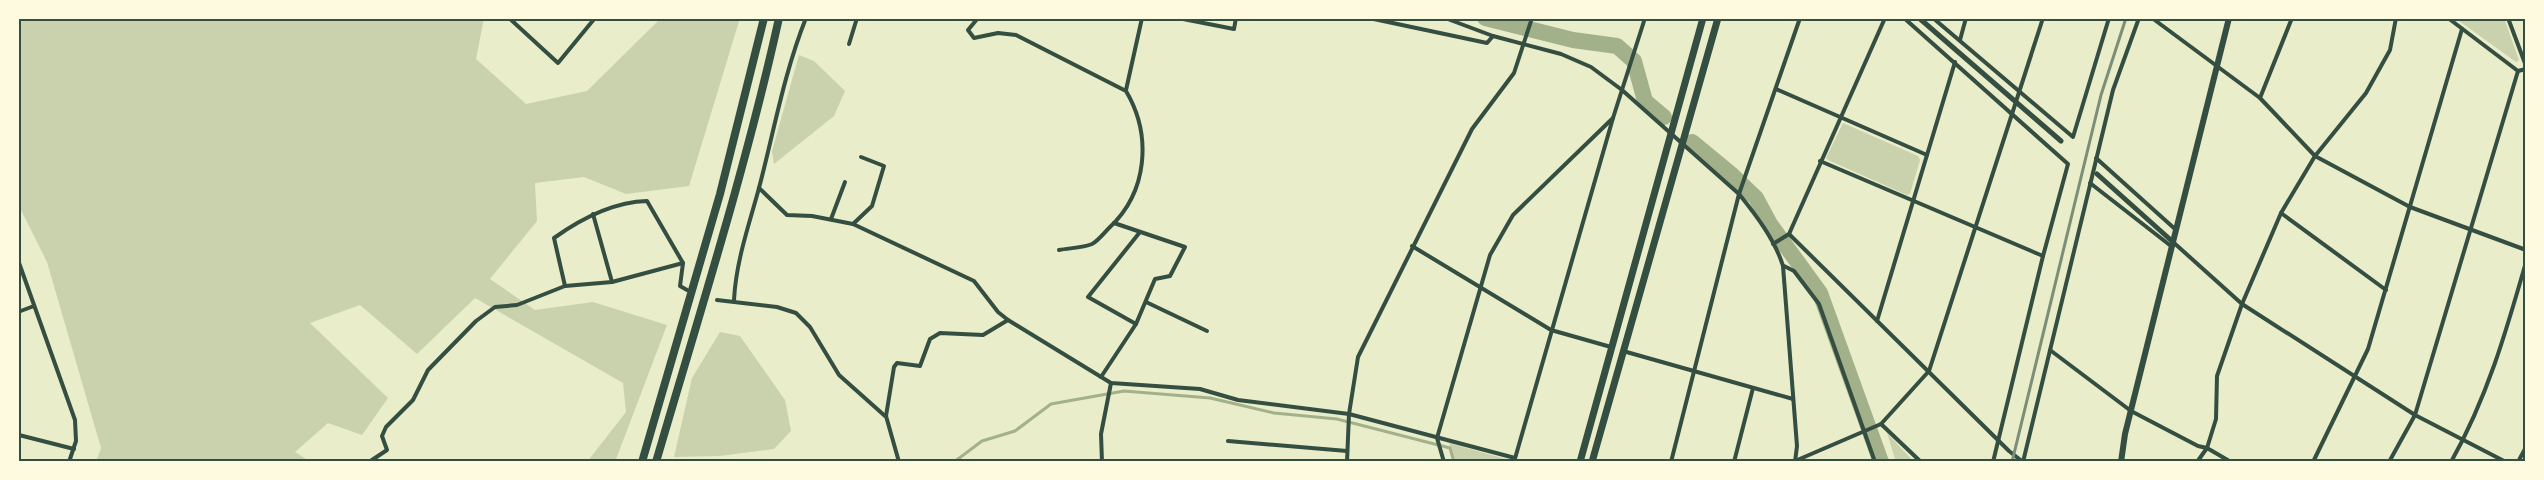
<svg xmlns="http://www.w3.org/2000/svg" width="2544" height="480" font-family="Helvetica,sans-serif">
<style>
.green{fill:#cad2ad}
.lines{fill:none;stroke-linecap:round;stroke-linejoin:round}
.stream{stroke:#a3b18a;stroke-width:3}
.river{stroke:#a3b18a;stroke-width:16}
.minor{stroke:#344e41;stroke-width:4}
.tertiary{stroke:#344e41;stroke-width:5}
.secondary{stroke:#344e41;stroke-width:6}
.trunk{stroke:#344e41;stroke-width:7}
.motorway{stroke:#344e41;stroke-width:8}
.rail{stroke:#7c8e77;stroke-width:3}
.neatline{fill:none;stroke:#344e41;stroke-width:2}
</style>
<rect width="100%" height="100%" fill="#e9edc9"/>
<g class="green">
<path d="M18,18H484L476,59L526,104L587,91L661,18H740L689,186L626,194L584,177L535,183L537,221L490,279L535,310L593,302L667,325L615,462H587L626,412L623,383L475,298L417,354L360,305L310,323L388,398L362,435L328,423L295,452L311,462H96L101,448L47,262L18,204Z"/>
<path d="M2455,18H2504L2519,60L2516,62Z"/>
<path d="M799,55L814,61L845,91L834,116L774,164L772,151Z"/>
<path d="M1843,123L1918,156L1920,160L1910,194L1907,195L1828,160L1826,158Z"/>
<path d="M720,332L740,336L785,400L791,431L774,449L720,456L674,457L692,378Z"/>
<path d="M1887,433L1914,462H1896Z"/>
<path d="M1449,443L1506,459L1509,462H1455Z"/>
</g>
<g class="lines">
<path class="stream" d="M954,462L982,441L1015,431L1051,404L1124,391L1210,398L1274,413L1337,419L1450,448L1454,462"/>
<g class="river">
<path d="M1485,18L1573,40L1617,46L1634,61L1645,101L1664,117"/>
<path d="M1692,142L1732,175L1756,198L1770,224L1820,293L1881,462"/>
</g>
<g class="minor">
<path d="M509,18L558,63L595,18"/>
<path d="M978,18L968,30L974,38L998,33L1016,35L1126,91C1152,135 1148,192 1109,228C1104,233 1098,241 1092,244C1083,248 1069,248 1059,250"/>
<path d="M1178,18L1234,29L1236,18"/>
<path d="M1369,18L1487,43L1493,36"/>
<path d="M1445,18L1493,36L1561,54L1591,67L1622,90L1739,194C1756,215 1775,240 1783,266L1797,446L1795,462"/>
<path d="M1904,18L2068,164L2043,256L1993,462"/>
<path d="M1933,18L2073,137L2109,18"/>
<path d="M2152,18L2260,98L2315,156L2410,207L2526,250"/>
<path d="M2448,18L2518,71"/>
<path d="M2508,18L2526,66"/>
<path d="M1960,40L1966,18"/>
<path d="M849,44L857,18"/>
<path d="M1776,89L1927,155"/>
<path d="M1126,90L1142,18"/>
<path d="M2260,98L2292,18"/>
<path d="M2096,158L2175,229"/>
<path d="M1820,161L2043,256"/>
<path d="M2090,183L2171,246"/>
<path d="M759,188L787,215L812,216L853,224L974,281L998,312L1008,320L1111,383L1200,389L1238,400L1349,414L1515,458"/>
<path d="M2281,213L2386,290"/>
<path d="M593,214L612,282"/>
<path d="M831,219L845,182"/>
<path d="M853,224L872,206L884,166L861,157"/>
<path d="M1789,234L2009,451L2023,462L2113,90L2139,18"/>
<path d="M2173,242L2242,304L2415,415L2506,462"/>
<path d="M1773,244L1789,234L1885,18"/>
<path d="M1412,246L1551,330L1611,347"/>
<path d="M18,260L75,420L76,441L69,462"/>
<path d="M1784,266L1794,271L1819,304L1875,462"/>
<path d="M565,286L554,238C582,218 613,202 647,201L683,263L680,286L687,290"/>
<path d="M717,300L777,307L796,313L810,327L839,375L885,416"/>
<path d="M734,300C736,261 749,225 759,188C774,131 784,73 806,18"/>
<path d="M1146,302L1207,331"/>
<path d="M18,312L34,306"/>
<path d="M1877,321L1955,62"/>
<path d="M1136,324L1088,297L1140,232"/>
<path d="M2050,350L2131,411L2198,446L2207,448L2231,462"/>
<path d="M1623,351L1793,399"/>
<path d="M1101,377L1136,324L1155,279L1170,276L1185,247L1114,223"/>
<path d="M1881,424L1921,462"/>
<path d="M19,435L74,449"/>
<path d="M1228,441L1347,451"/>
<path d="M1795,461L1881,424L1929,371L2043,18"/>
<path d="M369,462L387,450L382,436L386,427L413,400L428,370L476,321L495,307L517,305L565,286L612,282L683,263"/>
<path d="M899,462L886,416L894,367L897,363L920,366L930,339L940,333L983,335L1008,320"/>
<path d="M1102,462L1101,434L1111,383"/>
<path d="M1347,462L1349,414L1358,357L1472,129L1514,73L1532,18"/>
<path d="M1444,462L1437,438L1490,255L1513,215L1613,118"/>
<path d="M1514,462L1613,118L1645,18"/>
<path d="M1671,462L1739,194L1800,18"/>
<path d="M1734,462L1753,388"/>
<path d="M2197,462L2207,448L2216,419L2217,376L2242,304L2281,213L2315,156L2366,93L2390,50L2396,18"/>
<path d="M2313,462L2368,349L2462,29"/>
<path d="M2389,462L2415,415L2518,71L2526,69"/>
<path d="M2451,462C2487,398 2506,332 2526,262"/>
<path d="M2518,462L2526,447"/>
</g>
<g class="tertiary">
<path d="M1919,18L2061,141"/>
<path d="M2097,174L2173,242"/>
</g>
<path class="secondary" d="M2121,462L2125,434L2229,18"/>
<g class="trunk">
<path d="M1580,462L1703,18"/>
<path d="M1592,462L1718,18"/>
</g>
<g class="motorway">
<path d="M642,462L720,194L764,18"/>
<path d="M656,462C699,315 746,168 779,18"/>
</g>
<path class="rail" d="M2012,462L2101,95L2126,18"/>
</g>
<rect width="2544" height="480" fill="none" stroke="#fefae0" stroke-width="39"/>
<rect x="20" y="20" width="2504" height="440" class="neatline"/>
</svg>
